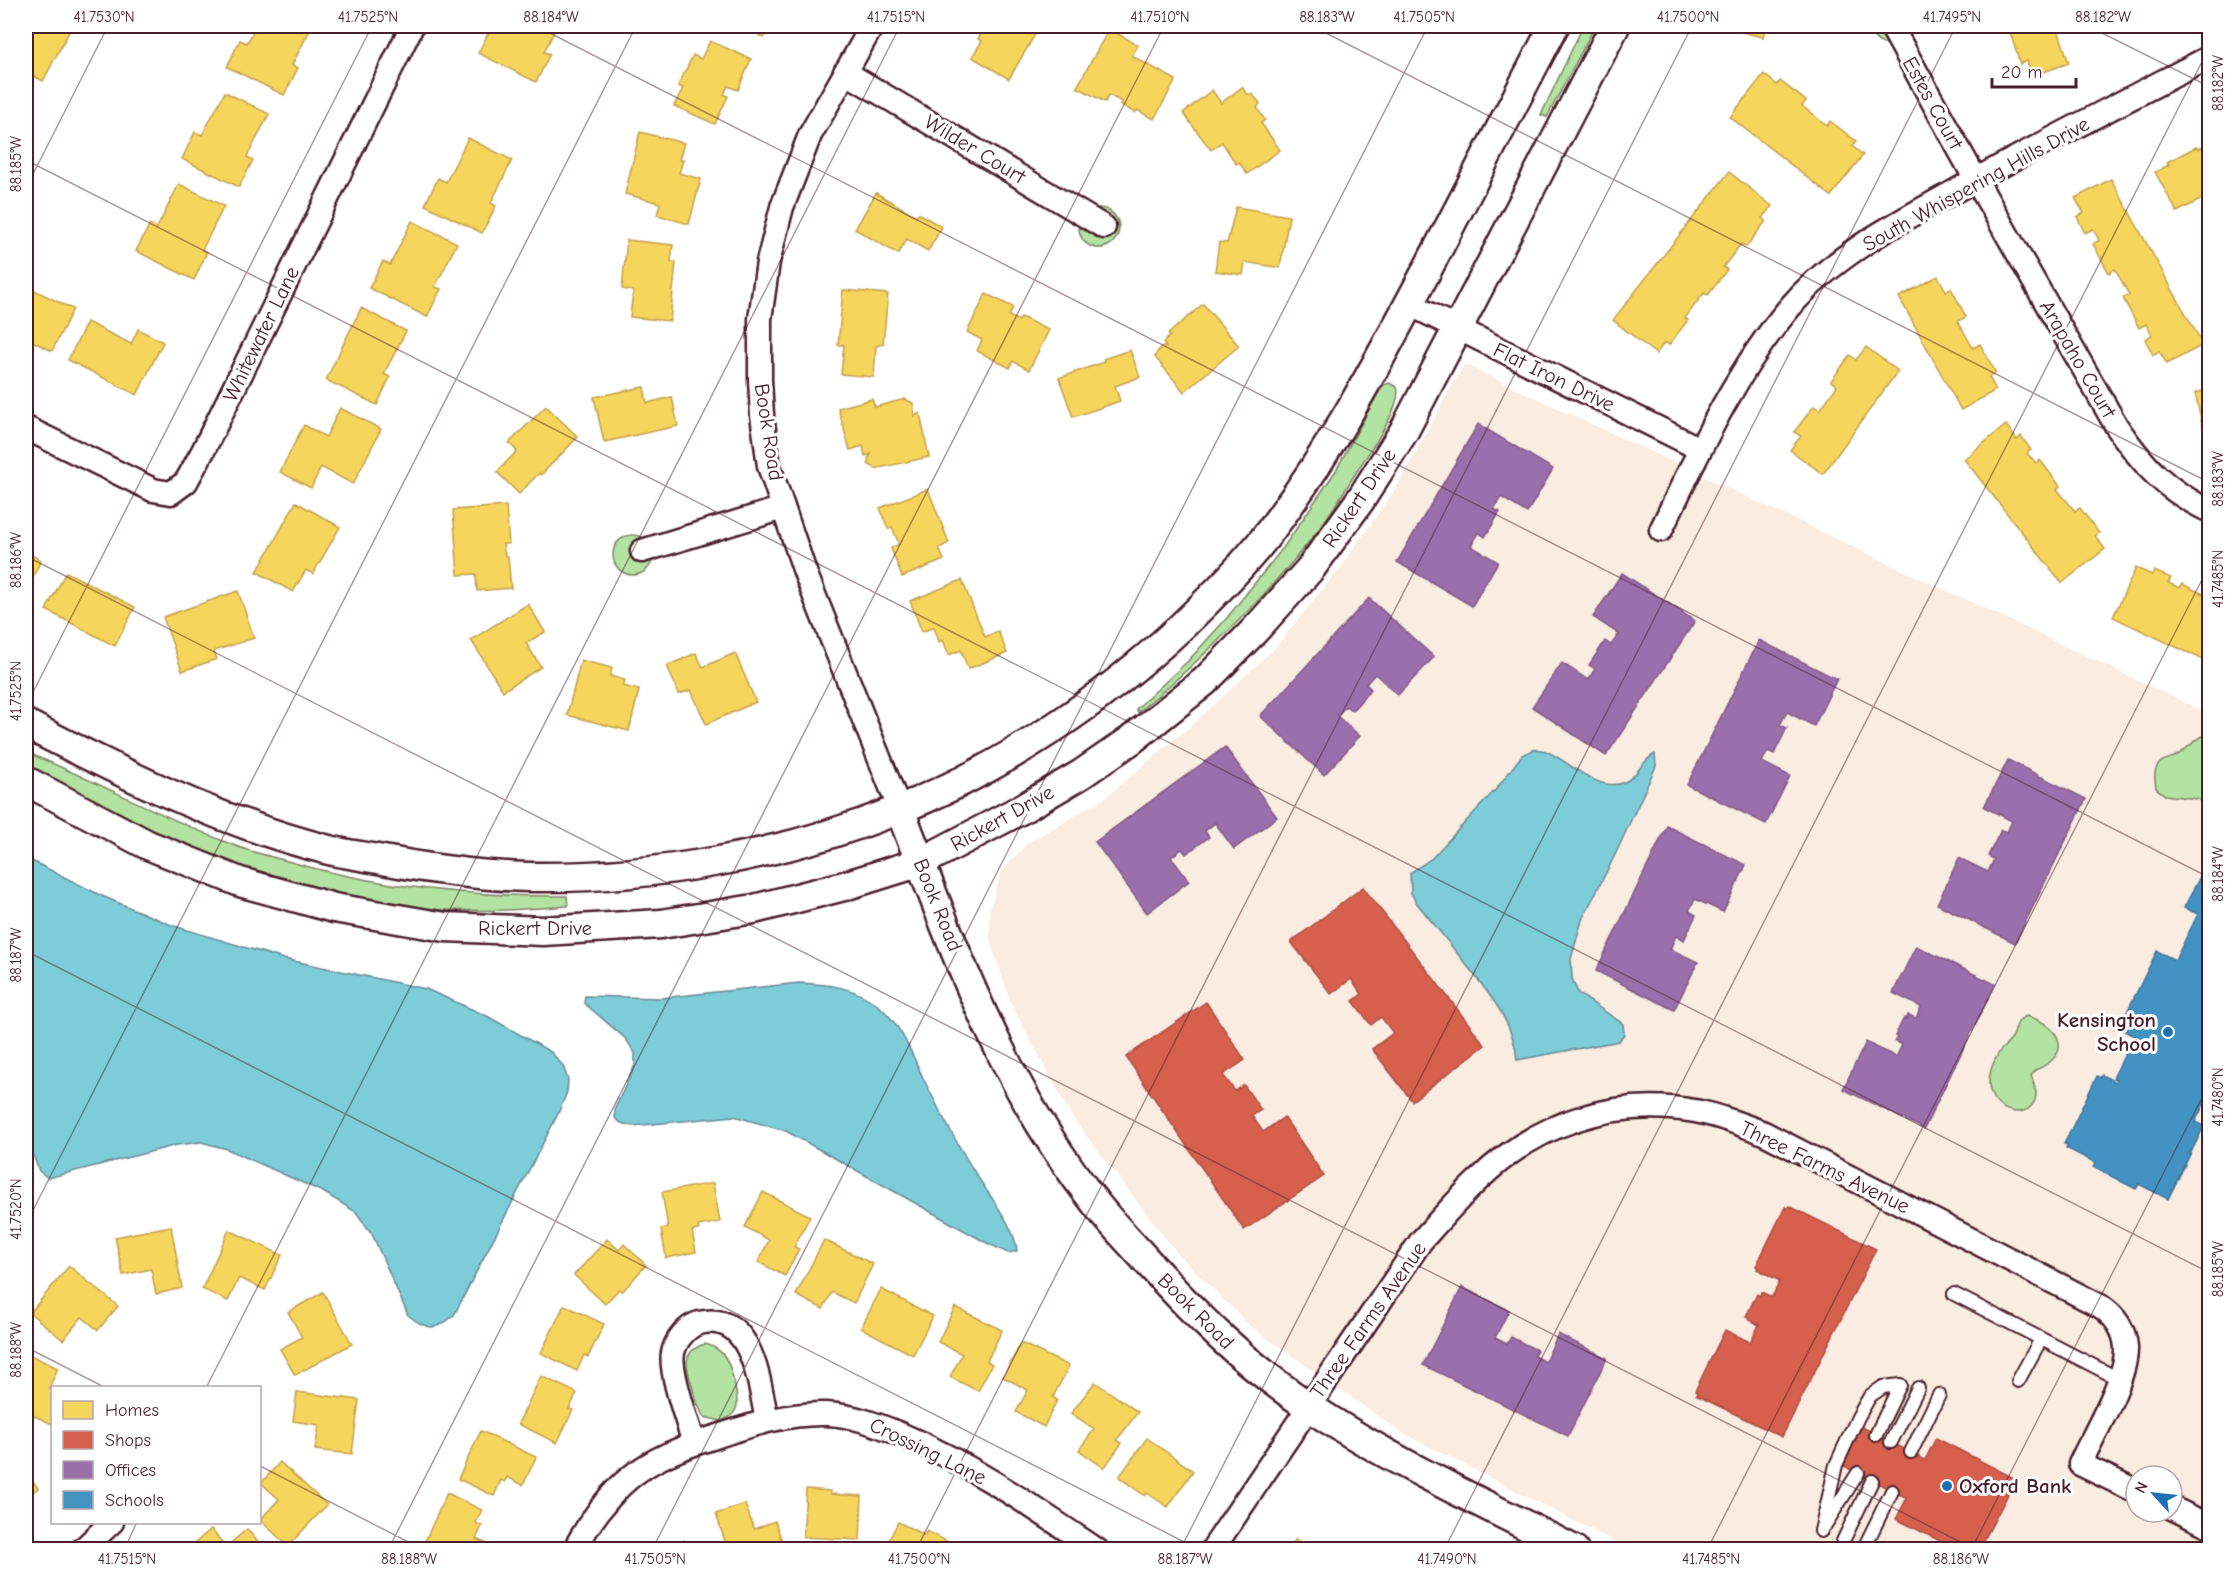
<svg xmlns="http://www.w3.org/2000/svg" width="2235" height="1575" font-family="'Comic Neue',sans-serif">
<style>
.built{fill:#faece1;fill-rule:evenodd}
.green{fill:#b3e3a2;stroke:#7e8166;stroke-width:1.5}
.water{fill:#7dcdd8;stroke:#698793;stroke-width:1.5}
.homes{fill:#f6d55c;stroke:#c29e4d;stroke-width:1.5}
.shops{fill:#d6604d;stroke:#ac4c43;stroke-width:1.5}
.offices{fill:#9970ab;stroke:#815885;stroke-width:1.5}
.schools{fill:#4393c3;stroke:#457095;stroke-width:1.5}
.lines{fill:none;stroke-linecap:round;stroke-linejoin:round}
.service-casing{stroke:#4a1f2b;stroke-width:16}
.minor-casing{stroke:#4a1f2b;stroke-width:27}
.tertiary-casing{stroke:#4a1f2b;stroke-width:33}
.service{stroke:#fff;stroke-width:12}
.minor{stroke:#fff;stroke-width:22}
.tertiary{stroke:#fff;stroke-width:28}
.ticks{fill:none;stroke:#4a1f2b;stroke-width:1.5;stroke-opacity:0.45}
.poi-dot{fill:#1f6fb2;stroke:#fff;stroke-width:2}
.labels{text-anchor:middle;stroke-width:6;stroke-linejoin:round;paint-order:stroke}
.street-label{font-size:21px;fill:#4a1f2b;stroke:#fff}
.poi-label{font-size:21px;font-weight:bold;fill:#4a1f2b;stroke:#fff;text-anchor:end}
.neatline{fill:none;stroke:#4a1f2b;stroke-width:2}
.ticks-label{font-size:15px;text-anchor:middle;fill:#4a1f2b}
</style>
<rect width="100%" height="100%" fill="#fff"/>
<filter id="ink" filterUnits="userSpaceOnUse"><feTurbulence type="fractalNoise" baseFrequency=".0167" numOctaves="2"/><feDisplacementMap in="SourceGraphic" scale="12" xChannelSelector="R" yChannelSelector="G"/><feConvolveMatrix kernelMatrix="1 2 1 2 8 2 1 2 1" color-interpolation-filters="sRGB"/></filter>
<g filter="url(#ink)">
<path class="built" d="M1464,364L2209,714V1549H1629L1399,1431L1250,1326L1177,1253L1072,1117L1012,1006L990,940V908L1002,871L1027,843L1105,798L1194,723L1274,649L1341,567L1398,485ZM2136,1476H2172V1512H2136Z"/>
<g class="green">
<path d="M1583,26H1595L1547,117L1541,115Z"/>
<path d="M1869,26H1906V31C1902,35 1899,40 1894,42C1882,50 1871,37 1869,26Z"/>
<circle cx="1099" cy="228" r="20"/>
<path d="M1389,383L1397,387C1403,404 1374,445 1364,460C1349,483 1334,509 1317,532C1264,599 1204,658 1138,712L1136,709L1188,661L1226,619L1283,548L1335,472L1382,386Z"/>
<circle cx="633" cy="555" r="20"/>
<path d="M2205,735L2209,736V807L2197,799L2165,795L2156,788C2155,781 2153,771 2159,764C2163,759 2171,759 2176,756C2187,750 2193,740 2205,735Z"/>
<path d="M26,752C96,781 162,817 233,845C248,851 265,855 280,859C374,887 470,897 567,896L568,906C518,910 468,913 418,908C335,901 243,874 168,840C120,819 73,793 26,769Z"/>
<path d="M2027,1016C2062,1026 2074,1055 2035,1070L2031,1076C2058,1132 1960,1121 1998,1054C2001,1048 2006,1046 2010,1041C2018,1031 2013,1020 2027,1016Z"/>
<path d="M705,1344C714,1346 720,1350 725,1357C731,1366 740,1400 736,1409C733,1416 727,1419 721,1421L704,1417C698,1407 695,1397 692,1386C686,1367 681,1351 705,1344Z"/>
</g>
<g class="water">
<path d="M1535,749C1539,750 1544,750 1548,752C1570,762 1599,794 1625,782C1638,776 1642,760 1655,754L1656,766L1615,855L1582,920L1571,959L1572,978L1578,993L1623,1024L1624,1034L1619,1041L1517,1060C1514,1021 1488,993 1465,963C1449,943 1432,922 1416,902L1411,893L1410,873L1432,858L1497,788L1522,755Z"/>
<path d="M26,858L102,896L174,926L284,959L426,989L487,1016L551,1052L563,1066L568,1080L567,1092L557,1116L454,1315C436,1332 426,1330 408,1315L372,1234L356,1212L323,1192L227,1149L201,1142L177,1145L48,1178L39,1171L32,1152L29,1087L26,1065Z"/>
<path d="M799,983C829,984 856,987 880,1007C901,1025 912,1054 923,1078C941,1114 959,1149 981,1182C993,1200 1016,1230 1017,1251L1008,1253L985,1242L786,1131L734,1116L632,1126L621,1123L615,1118V1108L635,1065V1053L626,1039L584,1003L585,996L661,998Z"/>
</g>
<g class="homes">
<path d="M26,26H72L43,81L26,72Z"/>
<path d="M256,26H312L292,65L298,68L284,95L227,67L240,40L247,43Z"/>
<path d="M492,26L499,30L502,26H557L544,52L550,54L536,82L478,53Z"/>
<path d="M742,26H770L764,38Z"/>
<path d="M978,26H1040L1009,79L972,57L982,41L978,39L984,29Z"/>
<path d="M1726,26H1766L1763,37L1725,28Z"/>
<path d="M2016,26H2057L2069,63L2032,76L2027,61L2020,64L2010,32L2017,30Z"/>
<path d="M1109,29L1138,45L1132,56L1176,80L1154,119L1137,110L1135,113L1120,104L1122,102L1109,95L1105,102L1077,87Z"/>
<path d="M710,41L751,59L738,90L728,86L724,94L728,96L715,124L674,106L683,88L678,86L693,55L701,59Z"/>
<path d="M1764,74L1777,85L1780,81L1806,101L1802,106L1827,126L1830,121L1856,141L1852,146L1863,155L1831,196L1730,117Z"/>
<path d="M1242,87L1247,94H1252L1260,103L1257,108L1265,120L1261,123L1280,150L1247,174L1239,162L1236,164L1222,142L1211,150L1183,113L1212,90L1221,103Z"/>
<path d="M225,92L269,114L247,157L253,160L239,187L182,159L195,132L202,135Z"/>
<path d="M640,132L684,143L679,160H683L679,173L701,179L689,224L657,215L660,203L625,194Z"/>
<path d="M468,138L512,160L491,203L496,206L482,233L425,205L438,178L446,182Z"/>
<path d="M2210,143V195L2177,212L2155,172L2169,165L2167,162L2196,147L2198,149Z"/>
<path d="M1729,172L1772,206L1762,218L1766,221L1746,247L1741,244L1723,267L1727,270L1708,295L1704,293L1685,318L1688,320L1669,345L1665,342L1656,354L1613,320Z"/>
<path d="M2111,179L2203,345L2167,364L2159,351L2153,355L2145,339L2152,335L2146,324L2139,328L2123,298L2129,295L2115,269L2109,273L2093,244L2099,240L2093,229L2085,233L2077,217L2084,213L2075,198Z"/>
<path d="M179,184L224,206L202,250L207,252L194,280L136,251L150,224L157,228Z"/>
<path d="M876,193L916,216L918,213L942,227L928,251L907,239L898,254L855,229Z"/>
<path d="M1236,207L1289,216L1280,268L1245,262L1243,275L1215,271L1219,242L1227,243Z"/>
<path d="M412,221L457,243L435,287L441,289L427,317L369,288L383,261L390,265Z"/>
<path d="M627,240L673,245L671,262H676L670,321L630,317L633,291L622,289Z"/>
<path d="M1938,276L1946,291L1951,288L1966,317L1958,321L1973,348L1980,344L1996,373L1989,377L1996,390L1961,410L1899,297Z"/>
<path d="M26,286L73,309L52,351L26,338Z"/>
<path d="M843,290L888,294L883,344L876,346L874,377L841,374L844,345H838Z"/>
<path d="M986,294L1013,307L1009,316L1019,321L1021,317L1049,330L1029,370L1013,361L1010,368L977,351L982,340L967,332Z"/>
<path d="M1203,304L1239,346L1184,392L1155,357L1157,352L1162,347H1166L1163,343L1170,336L1168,334Z"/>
<path d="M361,308L406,331L384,374L390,377L377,405L326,380Z"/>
<path d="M87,322L131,344L138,329L163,342L137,395L68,360Z"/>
<path d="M1866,347L1898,371L1823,474L1790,450L1801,436L1794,432L1814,406L1820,410L1837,386L1831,381L1850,355L1856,360Z"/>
<path d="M1130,350L1140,377L1115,386L1120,401L1073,417L1059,378L1104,362L1103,359Z"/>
<path d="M644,387L647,403L672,397L678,426L604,442L594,397Z"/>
<path d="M2210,389V444L2207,445L2195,393Z"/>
<path d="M872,399L875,407L905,399L913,403L915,416L920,413L929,457L875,469L874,467L869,465L868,459L871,454L865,456L863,446L850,450L838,408Z"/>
<path d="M546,406L578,437L541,475L539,473L519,494L497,472L517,451L509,443Z"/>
<path d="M340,408L381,429L353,484L321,467L311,488L280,472L304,425L326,437Z"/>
<path d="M2006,425L2017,440L2021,436L2031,450L2027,453L2036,463L2040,460L2060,486L2057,489L2075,511L2080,508L2099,533L2095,536L2105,549L2062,583L1964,459Z"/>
<path d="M928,489L949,543L939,548L944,560L902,577L891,548L899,544L892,527L888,529L880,508Z"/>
<path d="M296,502L340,527L313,574L306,570L293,592L257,572Z"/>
<path d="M506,506L509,544H503L505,556H508L511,588L477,591L476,574L458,575L453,510Z"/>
<path d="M26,552L41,560L26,592Z"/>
<path d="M2136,568L2152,575L2154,571L2171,578L2168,583L2180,588L2182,584L2210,597V663L2113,617Z"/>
<path d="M66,572L135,607L115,646L46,610Z"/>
<path d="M962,580L985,637L998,631L1007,653L968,669L961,650L949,655L943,640L939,642L934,627L922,632L910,601Z"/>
<path d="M238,591L254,638L214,651L217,659L182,671L163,617Z"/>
<path d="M528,604L545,632L526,643L541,667L503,691L471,640Z"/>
<path d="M696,653L703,667L735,653L756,702L706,724L691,690L679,694L667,666Z"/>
<path d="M581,660L612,668L610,676L625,680L623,686L639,690L629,731L567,715Z"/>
<path d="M713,1183L720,1222L698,1226L699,1230L692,1231L696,1252L666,1258L661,1229L668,1228L662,1192Z"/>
<path d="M763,1192L810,1216L794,1247L799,1249L785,1276L758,1262L769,1240L745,1227Z"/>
<path d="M171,1226L182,1288L156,1294L151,1269L123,1275L115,1237Z"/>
<path d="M229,1230L282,1255L265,1290L239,1278L228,1301L202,1289Z"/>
<path d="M607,1239L619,1250L624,1244L646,1265L622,1292L619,1289L605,1304L574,1275Z"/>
<path d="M824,1240L873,1264L854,1303L832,1292L823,1309L796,1295Z"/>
<path d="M69,1266L118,1306L98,1330L82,1317L63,1340L30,1313Z"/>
<path d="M881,1289L933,1316L913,1355L861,1328Z"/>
<path d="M323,1292L352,1344L295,1375L280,1349L302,1337L288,1312Z"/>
<path d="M564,1305L604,1324L588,1357L584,1355L577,1371L541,1353Z"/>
<path d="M955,1307L1002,1330L987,1361L992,1364L978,1391L950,1377L962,1354L938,1342Z"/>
<path d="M1021,1343L1069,1366L1053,1397L1057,1400L1044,1427L1016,1412L1028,1390L1003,1377Z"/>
<path d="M26,1353L58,1368L49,1388L52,1389V1424L26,1412Z"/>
<path d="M541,1376L577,1393L569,1409L573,1410L557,1443L518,1424Z"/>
<path d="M1095,1382L1138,1412L1117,1440L1122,1443L1104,1468L1079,1450L1094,1429L1071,1413Z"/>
<path d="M297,1392L359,1400L352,1454L315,1450L319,1425L293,1421Z"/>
<path d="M481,1431L536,1457L523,1485L507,1477L505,1482L501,1480L494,1496L458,1479Z"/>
<path d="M1147,1438L1193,1471L1168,1507L1147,1493L1145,1496L1119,1477Z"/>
<path d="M280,1462L327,1505L288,1546L260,1520L279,1499L261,1483Z"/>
<path d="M26,1471L38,1488L26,1498Z"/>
<path d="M806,1489L830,1491V1494L862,1496L860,1540L803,1537Z"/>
<path d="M447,1493L482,1510L476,1523L482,1526L476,1539L492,1546L491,1550H443L425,1541Z"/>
<path d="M745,1504L754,1529L775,1521L785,1550H728L716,1514Z"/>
<path d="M898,1522L924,1535L927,1531L952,1544L949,1550H884Z"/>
<path d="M211,1529L226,1547L247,1529L265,1550H187Z"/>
<path d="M1296,1539L1310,1550H1288Z"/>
<path d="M684,1540L694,1550H675Z"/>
</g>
<g class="shops">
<path d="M1363,887L1485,1045L1412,1101L1372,1049L1393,1033L1381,1017L1371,1025L1353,1001L1362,994L1351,979L1331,994L1291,942Z"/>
<path d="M1206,1002L1245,1060L1223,1075L1235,1091L1244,1085L1261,1110L1252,1116L1263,1132L1284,1117L1324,1176L1244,1230L1126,1057Z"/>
<path d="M1789,1206L1876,1249L1782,1437L1696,1395L1697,1392L1695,1391L1725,1330L1750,1342L1759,1325L1748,1319L1749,1317L1746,1316L1757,1294L1760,1296L1761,1292L1772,1297L1780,1281L1757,1269L1758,1268L1756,1266L1785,1207L1787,1208Z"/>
<path d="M1862,1427L1925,1460L1936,1438L2016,1479L1982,1544L1976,1550H1958L1896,1519L1907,1498L1842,1465Z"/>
</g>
<g class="offices">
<path d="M1478,424L1553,469L1527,513L1501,497L1494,509L1500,512L1485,537L1479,533L1471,546L1498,562L1472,606L1397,562Z"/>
<path d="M1622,573L1695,621L1606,756L1532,707L1562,663L1588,680L1595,669L1589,665L1605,641L1611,645L1619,634L1593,617Z"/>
<path d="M1369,598L1434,657L1398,695L1375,674L1366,684L1371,689L1352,711L1346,706L1337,716L1360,736L1324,775L1260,716Z"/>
<path d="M1759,640L1837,679L1814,726L1787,712L1780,725L1787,728L1774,754L1768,751L1762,762L1790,776L1766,824L1687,785Z"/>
<path d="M1225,747L1277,817L1234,849L1215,823L1205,831L1209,837L1186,854L1182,849L1171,857L1189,881L1147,913L1095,842Z"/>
<path d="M2008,760L2086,799L2015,943L1937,904L1959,858L1988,872L1994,859L1988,856L2001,830L2007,832L2012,821L1984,807Z"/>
<path d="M1667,826L1746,865L1723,912L1695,899L1689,911L1696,915L1684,940L1676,936L1670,949L1698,962L1674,1010L1596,971Z"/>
<path d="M1916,946L1995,984L1924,1129L1843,1089L1866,1042L1896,1057L1902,1045L1895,1041L1897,1037L1895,1036L1904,1018L1906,1019L1908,1015L1916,1018L1921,1007L1893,993Z"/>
<path d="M1462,1287L1509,1310L1495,1338L1507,1344L1511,1337L1537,1350L1534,1356L1545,1362L1558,1334L1607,1358L1568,1436L1423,1365Z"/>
</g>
<path class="schools" d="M2210,857V1093L2195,1122L2204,1126L2168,1199L2139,1184L2136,1189L2093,1167L2096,1163L2066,1148L2068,1145L2064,1144L2097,1076L2100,1078L2102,1075L2115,1082L2116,1079L2113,1078L2134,1036L2119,1028L2157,951L2175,960L2198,914L2184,908Z"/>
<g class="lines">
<defs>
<g id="service">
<path d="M1954,1294L2119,1379"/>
<path d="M2018,1381L2041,1339"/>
<path d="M1876,1435L1900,1385"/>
<path d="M1891,1442L1918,1388"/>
<path d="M1911,1452L1939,1395"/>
<path d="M1825,1525L1858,1473"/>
<path d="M1821,1531L1836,1465L1858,1417L1870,1396L1883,1387L1900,1385"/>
<path d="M1843,1541L1872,1481"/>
<path d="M1863,1550L1892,1491"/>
</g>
<g id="minor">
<path d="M872,26L810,135L782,207L768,262L760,319V380L762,415L769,466L805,572L900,810"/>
<path d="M1891,26L1976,180L2117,427C2144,466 2165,490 2210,511"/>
<path d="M845,72L1104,227"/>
<path d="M1409,304L1700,449"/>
<path d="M26,428L153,490L171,493L186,482L203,451L412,26"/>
<path d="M1661,530C1698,453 1735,372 1790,307C1834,255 1899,222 1957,190C2040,144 2125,101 2210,57"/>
<path d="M642,551L783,508"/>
<path d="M694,1443C688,1423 669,1372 673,1353C675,1341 687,1326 699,1323C753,1310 759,1384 767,1420"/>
<path d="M2172,1508L2210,1526"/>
<path d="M82,1550L112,1522"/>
<path d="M574,1550C612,1482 641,1460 715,1437C751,1425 787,1413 826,1414C852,1415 876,1424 900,1434C971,1464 1033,1507 1097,1550"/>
<path d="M1212,1550L1421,1241C1439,1221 1457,1200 1477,1181C1536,1123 1613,1097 1695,1111C1719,1115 1742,1125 1764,1133L2100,1306C2115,1316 2125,1329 2126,1348C2127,1379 2093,1435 2080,1464L2136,1491"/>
</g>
<g id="tertiary">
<path d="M26,724C122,773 219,822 325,849C344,854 363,856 383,860C431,869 480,876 529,877C651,879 782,856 895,811C1001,770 1101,702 1183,625C1211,598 1239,570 1264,539C1329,455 1378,363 1427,270C1469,188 1512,107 1554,26"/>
<path d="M26,781L148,845L240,882L334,908L445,927L543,931L661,924L754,909L844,886L921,862L1020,810L1080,775L1131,740L1205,681L1255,630L1311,568L1361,499L1404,431L1615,26"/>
<path d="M900,810C933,894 964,980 1005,1060C1030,1110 1062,1161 1097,1205C1112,1224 1130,1242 1146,1260C1195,1315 1246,1365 1308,1406C1390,1461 1486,1504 1574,1550"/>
</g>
</defs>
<use href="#service" class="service-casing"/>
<use href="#minor" class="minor-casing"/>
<use href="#tertiary" class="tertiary-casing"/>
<use href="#service" class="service"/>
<use href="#minor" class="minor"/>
<use href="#tertiary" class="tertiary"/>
</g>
</g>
<path class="ticks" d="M536,26L2210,878M1312,26L2210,483M2088,26L2210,87M26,160L2210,1273M26,188L108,26M26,556L1976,1550M26,706L372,26M26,951L1200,1550M26,1224L636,26M26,1347L106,1388M206,1388L900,26M260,1466L424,1550M124,1550L137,1522M388,1550L1164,26M652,1550L1428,26M916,1550L1692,26M1180,1550L1956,26M1444,1550L2210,46M1707,1550L2210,564M1971,1550L2210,1082"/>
<g class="poi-dot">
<circle cx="2168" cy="1032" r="6"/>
<circle cx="1947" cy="1486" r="6"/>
</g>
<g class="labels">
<g class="street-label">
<text transform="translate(1933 103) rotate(61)" y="7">Estes Court</text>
<text transform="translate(975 149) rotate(31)" y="7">Wilder Court</text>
<text transform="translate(1976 184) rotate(-29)" y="7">South Whispering Hills Drive</text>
<text transform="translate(261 334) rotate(-64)" y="7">Whitewater Lane</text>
<text transform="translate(2078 359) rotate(60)" y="7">Arapaho Court</text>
<text transform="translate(1554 377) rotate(26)" y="7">Flat Iron Drive</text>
<text transform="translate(769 432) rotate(81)" y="7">Book Road</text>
<text transform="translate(1359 498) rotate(-56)" y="7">Rickert Drive</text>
<text transform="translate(1002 818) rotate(-29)" y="7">Rickert Drive</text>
<text transform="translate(938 905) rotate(68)" y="7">Book Road</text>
<text x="535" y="935">Rickert Drive</text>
<text transform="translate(1825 1167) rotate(26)" y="7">Three Farms Avenue</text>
<text transform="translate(1196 1311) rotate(45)" y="7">Book Road</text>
<text transform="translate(1368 1320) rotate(-55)" y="7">Three Farms Avenue</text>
<text transform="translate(928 1451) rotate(26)" y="7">Crossing Lane</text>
</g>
<g class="poi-label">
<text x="2156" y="1027">Kensington<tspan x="2156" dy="24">School</tspan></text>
<text x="1959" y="1493" text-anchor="start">Oxford Bank</text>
</g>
</g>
<rect width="2235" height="1575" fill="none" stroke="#fff" stroke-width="66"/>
<rect x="51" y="1386" width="210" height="138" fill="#ffffff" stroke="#b7a5aa" stroke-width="1.5"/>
<rect x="63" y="1401" width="30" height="18" fill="#f6d55c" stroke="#b7a5aa" stroke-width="1.5"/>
<text x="105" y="1416" font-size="18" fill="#4a1f2b">Homes</text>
<rect x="63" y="1431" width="30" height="18" fill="#d6604d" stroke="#b7a5aa" stroke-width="1.5"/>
<text x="105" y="1446" font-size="18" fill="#4a1f2b">Shops</text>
<rect x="63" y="1461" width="30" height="18" fill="#9970ab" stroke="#b7a5aa" stroke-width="1.5"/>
<text x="105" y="1476" font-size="18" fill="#4a1f2b">Offices</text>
<rect x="63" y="1491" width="30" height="18" fill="#4393c3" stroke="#b7a5aa" stroke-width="1.5"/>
<text x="105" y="1506" font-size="18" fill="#4a1f2b">Schools</text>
<g transform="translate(2154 1494) rotate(297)"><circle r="28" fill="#ffffff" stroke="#b7a5aa" stroke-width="1.5"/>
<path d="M0-4.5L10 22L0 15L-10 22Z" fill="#1f6fb2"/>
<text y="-9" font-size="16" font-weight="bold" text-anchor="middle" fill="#4a1f2b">N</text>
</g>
<path d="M1992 78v9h84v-9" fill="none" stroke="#4a1f2b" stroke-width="3"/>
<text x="2001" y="78" font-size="18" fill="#4a1f2b" stroke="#ffffff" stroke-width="4.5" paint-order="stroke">20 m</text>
<rect x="33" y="33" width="2169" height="1509" class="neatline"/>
<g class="ticks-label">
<text x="104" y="22">41.7530°N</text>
<text x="368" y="22">41.7525°N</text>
<text x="551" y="22">88.184°W</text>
<text x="896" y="22">41.7515°N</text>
<text x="1160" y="22">41.7510°N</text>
<text x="1327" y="22">88.183°W</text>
<text x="1424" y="22">41.7505°N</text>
<text x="1688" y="22">41.7500°N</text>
<text x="1952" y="22">41.7495°N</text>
<text x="2103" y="22">88.182°W</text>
<text transform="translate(2218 83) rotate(-90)" y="5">88.182°W</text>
<text transform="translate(16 164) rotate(-90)" y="5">88.185°W</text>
<text transform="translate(2218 479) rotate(-90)" y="5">88.183°W</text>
<text transform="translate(16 560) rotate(-90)" y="5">88.186°W</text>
<text transform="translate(2218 579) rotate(-90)" y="5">41.7485°N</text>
<text transform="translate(16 691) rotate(-90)" y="5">41.7525°N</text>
<text transform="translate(2218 874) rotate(-90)" y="5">88.184°W</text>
<text transform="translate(16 955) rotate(-90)" y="5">88.187°W</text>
<text transform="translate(2218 1097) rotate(-90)" y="5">41.7480°N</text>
<text transform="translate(16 1209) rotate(-90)" y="5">41.7520°N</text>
<text transform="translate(2218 1269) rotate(-90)" y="5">88.185°W</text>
<text transform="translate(16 1350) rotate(-90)" y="5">88.188°W</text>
<text x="127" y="1564">41.7515°N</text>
<text x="409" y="1564">88.188°W</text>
<text x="655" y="1564">41.7505°N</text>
<text x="919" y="1564">41.7500°N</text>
<text x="1185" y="1564">88.187°W</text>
<text x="1447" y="1564">41.7490°N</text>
<text x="1711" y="1564">41.7485°N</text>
<text x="1961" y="1564">88.186°W</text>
</g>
</svg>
